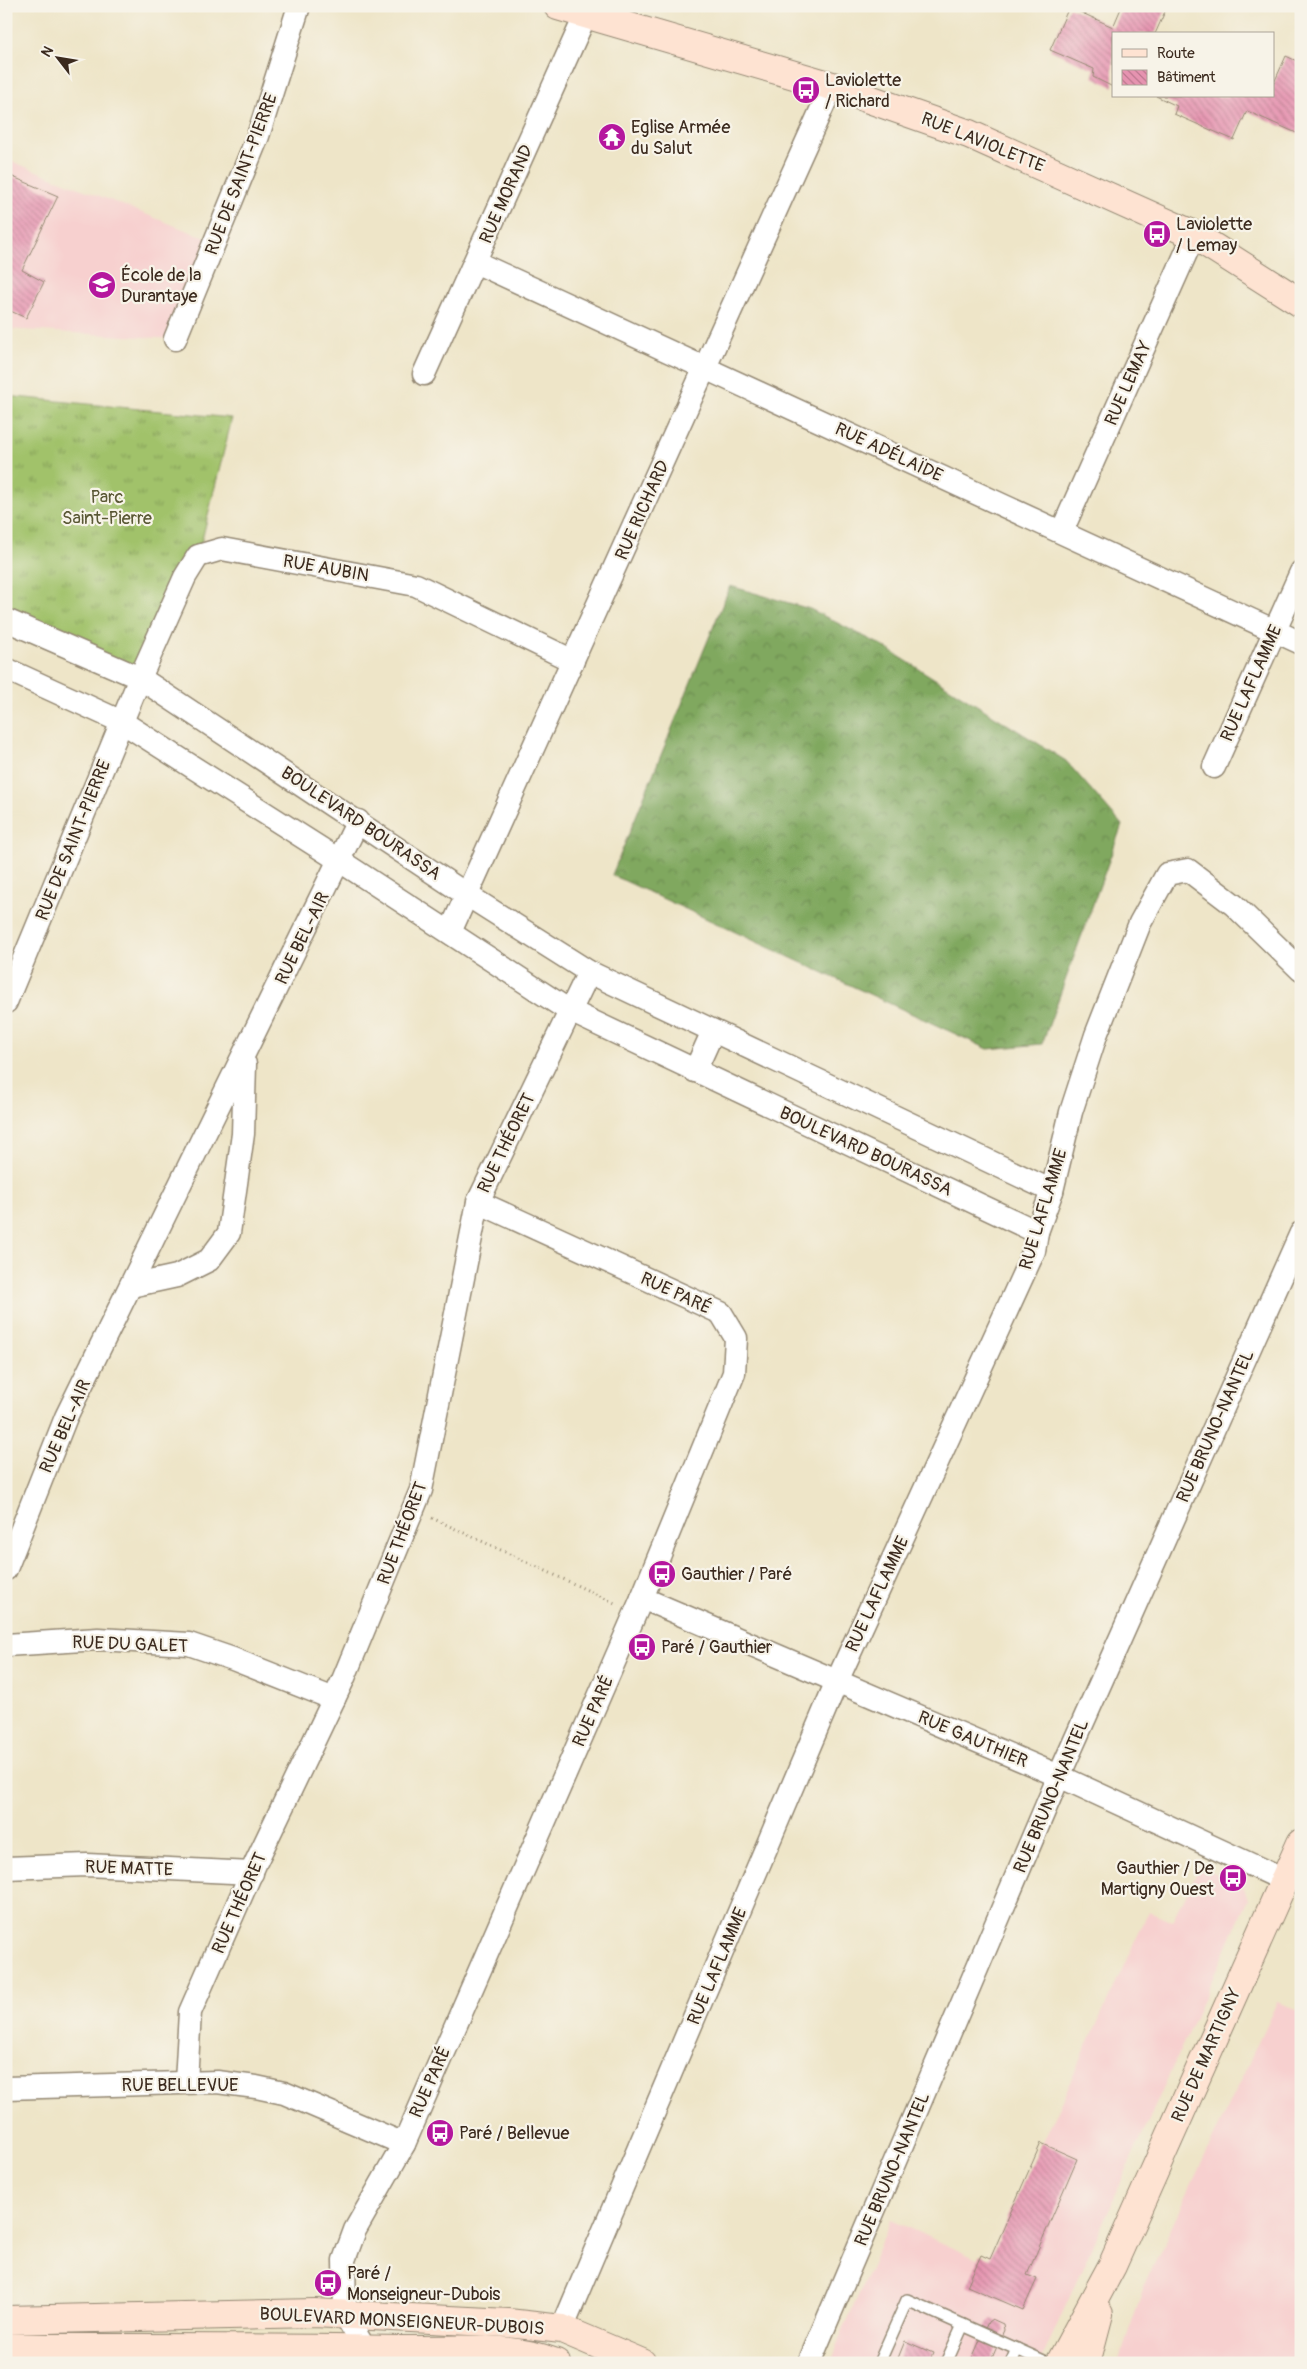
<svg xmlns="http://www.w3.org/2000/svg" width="1307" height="2369" font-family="Pangolin,sans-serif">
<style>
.built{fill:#f7d0cf}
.grass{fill:url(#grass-tufts);stroke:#6e7644}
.forest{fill:url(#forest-crowns);stroke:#5e693e}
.building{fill:url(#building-back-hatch)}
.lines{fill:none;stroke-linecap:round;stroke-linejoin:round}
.lane-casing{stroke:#948873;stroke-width:14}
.street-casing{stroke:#948873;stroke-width:25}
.secondary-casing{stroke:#948873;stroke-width:30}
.path{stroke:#948873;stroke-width:3;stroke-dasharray:1 4;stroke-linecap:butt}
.lane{stroke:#fff;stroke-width:11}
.street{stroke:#fff;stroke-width:22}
.secondary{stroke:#fee3d2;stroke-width:28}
.labels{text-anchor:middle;stroke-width:4.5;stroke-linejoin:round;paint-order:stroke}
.poi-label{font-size:18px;fill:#3b2a1e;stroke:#f7f3e8;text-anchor:start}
.street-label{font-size:18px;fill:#3b2a1e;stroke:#f7f3e8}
.park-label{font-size:18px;fill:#5a5835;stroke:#f7f3e8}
</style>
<defs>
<pattern id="grass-tufts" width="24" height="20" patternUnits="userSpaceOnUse" patternTransform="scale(1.25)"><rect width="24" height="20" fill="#a1c26b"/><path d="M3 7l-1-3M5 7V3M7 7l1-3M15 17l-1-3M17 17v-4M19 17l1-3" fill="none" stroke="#849e57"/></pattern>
<pattern id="forest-crowns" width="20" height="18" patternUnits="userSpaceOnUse" patternTransform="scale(1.25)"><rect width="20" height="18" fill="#80a85f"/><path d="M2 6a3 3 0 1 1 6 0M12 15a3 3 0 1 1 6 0" fill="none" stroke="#6a894e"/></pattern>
<pattern id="building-back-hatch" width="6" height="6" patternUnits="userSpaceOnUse" patternTransform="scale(1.25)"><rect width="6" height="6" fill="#e693b0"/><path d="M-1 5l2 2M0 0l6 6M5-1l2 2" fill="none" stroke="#bc788f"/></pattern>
</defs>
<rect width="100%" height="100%" fill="#f7f3e8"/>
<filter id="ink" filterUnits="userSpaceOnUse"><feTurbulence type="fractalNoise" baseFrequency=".02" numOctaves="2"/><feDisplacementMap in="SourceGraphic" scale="10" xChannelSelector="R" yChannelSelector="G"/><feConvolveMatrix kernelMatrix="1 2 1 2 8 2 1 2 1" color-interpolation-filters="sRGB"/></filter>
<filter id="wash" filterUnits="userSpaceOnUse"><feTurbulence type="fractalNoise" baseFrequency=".0096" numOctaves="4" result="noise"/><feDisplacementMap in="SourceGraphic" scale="20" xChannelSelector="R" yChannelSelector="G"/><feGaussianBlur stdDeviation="1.12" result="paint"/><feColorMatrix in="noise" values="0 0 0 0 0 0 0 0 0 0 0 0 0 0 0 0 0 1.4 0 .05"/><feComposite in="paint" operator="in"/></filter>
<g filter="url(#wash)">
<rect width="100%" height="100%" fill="#eee5c8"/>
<g class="built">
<path d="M6,159L216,242L175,339L6,329Z"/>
<path d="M1200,1866L1238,1884L1244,1888L1248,1899L1040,2363H829L891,2220L987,2263L1149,1911L1173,1921Z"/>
<path d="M1277,2002L1301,2011V2363H1118L1144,2286Z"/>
</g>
<path class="grass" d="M6,396L232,418L198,556L140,678L6,620Z"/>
<path class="forest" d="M730,586L810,609L881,645L1066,761L1122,825L1042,1044L988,1049L612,875Z"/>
<g id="blocks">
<g class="building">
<path d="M1122,6L1167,7L1155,34H1113V87L1093,77L1094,69L1050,50L1069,7L1113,27Z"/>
<path d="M1286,56L1301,63V135L1247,111L1234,140L1174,114L1177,106L1156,96H1273V85Z"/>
<path d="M6,174L58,196L22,270L44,282L26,318L6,309Z"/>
<path d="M1041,2143L1077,2159L1027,2275L1037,2279L1023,2310L967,2286L981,2255L990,2259Z"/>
<path d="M992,2319L1003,2324L1004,2330L990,2363H970L988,2322Z"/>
<path d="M905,2341L933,2353L929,2363H896Z"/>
</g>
</g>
</g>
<g filter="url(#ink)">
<use href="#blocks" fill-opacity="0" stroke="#948873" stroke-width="1"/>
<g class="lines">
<defs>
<g id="lane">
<path d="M879,2363L907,2300L963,2325"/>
<path d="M946,2363L963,2325L1048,2363"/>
<path d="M1011,2363L1017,2349"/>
</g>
<g id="street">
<path d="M475,262L1301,643"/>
<path d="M175,339L258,136L299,6"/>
<path d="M424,374L586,14"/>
<path d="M1062,531L1194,235"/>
<path d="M6,620L140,678L467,895L589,972L1052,1191"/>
<path d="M6,669L122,722L334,857L568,1010L1037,1232"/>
<path d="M1214,767L1301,572"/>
<path d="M450,932L832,86"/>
<path d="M6,1002L140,678L185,577L198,556L222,549L416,585L573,661"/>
<path d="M695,1071L713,1031"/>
<path d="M131,1286L177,1276L209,1260L229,1233L243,1134L245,1064"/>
<path d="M6,1569L66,1417L358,821"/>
<path d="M642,1598L1059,1776L1284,1880"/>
<path d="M6,1645L98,1639L189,1644L233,1659L334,1699"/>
<path d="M6,1868L87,1865L252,1873"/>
<path d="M186,2082L190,2012L256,1862L343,1680L421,1490L478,1202L589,972"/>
<path d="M6,2088L217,2082L256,2087L284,2093L404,2144"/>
<path d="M562,2329L837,1681L1034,1251L1037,1232L1052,1191L1071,1112L1096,1035L1140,923L1167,874L1188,870L1234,905L1301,970"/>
<path d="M365,2349L345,2315L344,2260L355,2230L404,2144L642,1598L734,1373L736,1338L721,1313L478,1202"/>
<path d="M809,2363L1059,1776L1301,1233"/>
</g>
<g id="secondary">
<path d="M558,6L832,86L969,134L1194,235L1301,303"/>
<path d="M6,2320L314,2313L508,2323L562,2329L642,2363"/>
<path d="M6,2348C138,2348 270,2347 401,2350C451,2351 509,2344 556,2363"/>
<path d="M1060,2363L1112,2266L1301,1843"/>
<path d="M1086,2363L1099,2314"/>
</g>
</defs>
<use href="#lane" class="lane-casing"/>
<use href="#street" class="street-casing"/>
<use href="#secondary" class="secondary-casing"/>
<path class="path" d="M432,1518L617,1604"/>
<use href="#lane" class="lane"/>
<use href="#street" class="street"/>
<use href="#secondary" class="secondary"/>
</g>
</g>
<defs>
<symbol id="bus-disc" viewBox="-11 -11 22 22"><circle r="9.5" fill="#b5179e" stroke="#f7f3e8"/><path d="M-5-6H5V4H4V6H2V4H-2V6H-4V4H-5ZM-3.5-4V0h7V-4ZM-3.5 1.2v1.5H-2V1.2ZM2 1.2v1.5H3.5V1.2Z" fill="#fff"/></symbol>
<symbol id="temple-disc" viewBox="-11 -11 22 22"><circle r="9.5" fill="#b5179e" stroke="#f7f3e8"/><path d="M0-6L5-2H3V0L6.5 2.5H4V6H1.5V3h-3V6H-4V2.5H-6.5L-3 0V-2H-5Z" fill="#fff"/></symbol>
<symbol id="school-disc" viewBox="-11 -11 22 22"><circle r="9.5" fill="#b5179e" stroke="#f7f3e8"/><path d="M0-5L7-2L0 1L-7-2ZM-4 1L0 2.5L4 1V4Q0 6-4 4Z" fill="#fff"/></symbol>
</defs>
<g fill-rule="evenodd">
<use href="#bus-disc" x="790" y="74" width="32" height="32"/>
<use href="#temple-disc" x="596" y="121" width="32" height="32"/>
<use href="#bus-disc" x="1141" y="218" width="32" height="32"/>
<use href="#school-disc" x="86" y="269" width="32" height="32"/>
<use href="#bus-disc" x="646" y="1558" width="32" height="32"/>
<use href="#bus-disc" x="626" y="1631" width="32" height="32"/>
<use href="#bus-disc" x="1217" y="1862" width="32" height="32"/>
<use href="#bus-disc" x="424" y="2117" width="32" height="32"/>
<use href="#bus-disc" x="312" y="2267" width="32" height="32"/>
</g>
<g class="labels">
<g class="poi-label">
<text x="825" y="86">Laviolette<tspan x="825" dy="21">/ Richard</tspan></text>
<text x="631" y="133">Eglise Armée<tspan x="631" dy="21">du Salut</tspan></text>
<text x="1176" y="230">Laviolette<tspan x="1176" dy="21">/ Lemay</tspan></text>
<text x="121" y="281">École de la<tspan x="121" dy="21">Durantaye</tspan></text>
<text x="681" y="1580">Gauthier / Paré</text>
<text x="661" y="1653">Paré / Gauthier</text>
<text x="1214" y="1874" text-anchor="end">Gauthier / De<tspan x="1214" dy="21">Martigny Ouest</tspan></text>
<text x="459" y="2139">Paré / Bellevue</text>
<text x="347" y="2279">Paré /<tspan x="347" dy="21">Monseigneur-Dubois</tspan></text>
</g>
<g class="street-label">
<text transform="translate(983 142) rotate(22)" y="6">RUE LAVIOLETTE</text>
<text transform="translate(241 174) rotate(-69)" y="6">RUE DE SAINT-PIERRE</text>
<text transform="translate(506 194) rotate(-66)" y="6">RUE MORAND</text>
<text transform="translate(1128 383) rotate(-66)" y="6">RUE LEMAY</text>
<text transform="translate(889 452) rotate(25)" y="6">RUE ADÉLAÏDE</text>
<text transform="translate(642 510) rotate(-66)" y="6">RUE RICHARD</text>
<text transform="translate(326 568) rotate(10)" y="6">RUE AUBIN</text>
<text transform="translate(1251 683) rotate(-66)" y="6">RUE LAFLAMME</text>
<text transform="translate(361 823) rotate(34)" y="6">BOULEVARD BOURASSA</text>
<text transform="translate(73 840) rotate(-68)" y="6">RUE DE SAINT-PIERRE</text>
<text transform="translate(302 938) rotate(-64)" y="6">RUE BEL-AIR</text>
<text transform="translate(506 1143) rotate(-64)" y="6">RUE THÉORET</text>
<text transform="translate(866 1151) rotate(25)" y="6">BOULEVARD BOURASSA</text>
<text transform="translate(1043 1209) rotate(-73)" y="6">RUE LAFLAMME</text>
<text transform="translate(676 1293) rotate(25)" y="6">RUE PARÉ</text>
<text transform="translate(65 1426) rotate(-66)" y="6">RUE BEL-AIR</text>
<text transform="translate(1215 1426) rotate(-66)" y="6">RUE BRUNO-NANTEL</text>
<text transform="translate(402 1533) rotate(-69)" y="6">RUE THÉORET</text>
<text transform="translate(877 1594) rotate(-65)" y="6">RUE LAFLAMME</text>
<text transform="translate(130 1644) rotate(2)" y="6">RUE DU GALET</text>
<text transform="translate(593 1711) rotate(-66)" y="6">RUE PARÉ</text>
<text transform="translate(973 1739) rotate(23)" y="6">RUE GAUTHIER</text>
<text transform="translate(1051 1796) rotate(-67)" y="6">RUE BRUNO-NANTEL</text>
<text transform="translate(129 1868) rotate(2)" y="6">RUE MATTE</text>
<text transform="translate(239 1903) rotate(-66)" y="6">RUE THÉORET</text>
<text transform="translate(717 1966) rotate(-67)" y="6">RUE LAFLAMME</text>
<text transform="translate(1206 2055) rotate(-66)" y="6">RUE DE MARTIGNY</text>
<text transform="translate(430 2082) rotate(-66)" y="6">RUE PARÉ</text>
<text x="180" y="2091">RUE BELLEVUE</text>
<text transform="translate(892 2169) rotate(-67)" y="6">RUE BRUNO-NANTEL</text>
<text transform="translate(402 2321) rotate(3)" y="6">BOULEVARD MONSEIGNEUR-DUBOIS</text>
</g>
<g class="park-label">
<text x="107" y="503">Parc<tspan x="107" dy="21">Saint-Pierre</tspan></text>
</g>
</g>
<rect width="1307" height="2369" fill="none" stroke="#f7f3e8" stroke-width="25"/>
<rect x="1112" y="32" width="162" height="65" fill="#f7f3e8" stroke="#aca397"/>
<rect x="1122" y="49" width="25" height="8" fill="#fee3d2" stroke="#aca397"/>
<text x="1157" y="58" font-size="15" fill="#3b2a1e">Route</text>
<rect x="1122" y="70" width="25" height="15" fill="url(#building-back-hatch)" stroke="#aca397"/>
<text x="1157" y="82" font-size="15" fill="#3b2a1e">Bâtiment</text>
<g transform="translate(58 58) rotate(301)" stroke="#f7f3e8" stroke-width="4" paint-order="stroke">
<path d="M0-4L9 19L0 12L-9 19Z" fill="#3b2a1e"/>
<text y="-8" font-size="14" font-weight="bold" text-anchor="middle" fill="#3b2a1e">N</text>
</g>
</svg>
